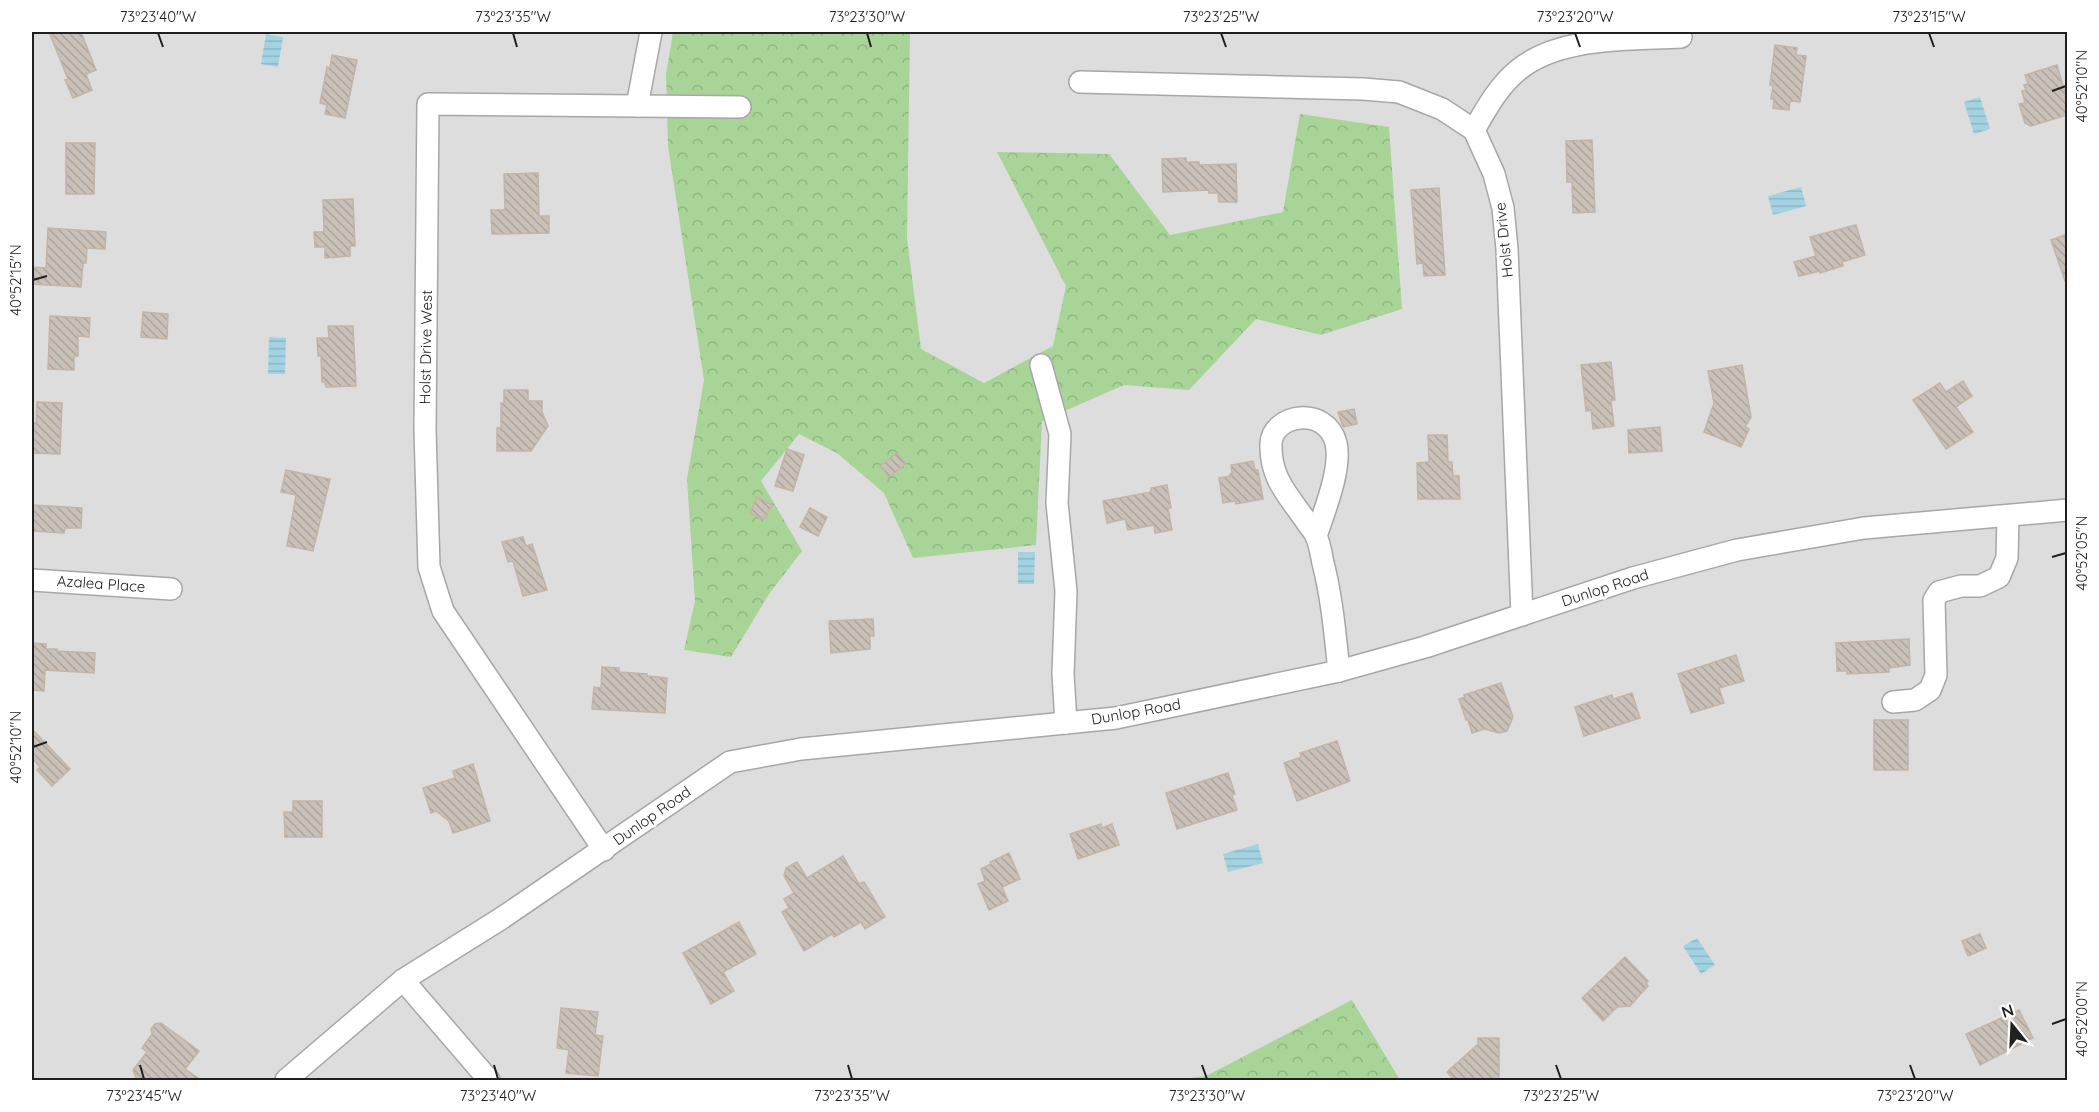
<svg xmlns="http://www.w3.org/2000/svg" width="2099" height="1112" font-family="Quicksand,sans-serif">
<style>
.residential{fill:#dedddd}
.forest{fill:url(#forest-crowns)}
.water{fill:url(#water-rules)}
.building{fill:url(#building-back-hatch);stroke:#c4b4a6;stroke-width:1.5}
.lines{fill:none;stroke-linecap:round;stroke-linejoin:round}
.minor-casing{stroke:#a7a7a7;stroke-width:24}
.minor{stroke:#fff;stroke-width:21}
.ticks{fill:none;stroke:#202020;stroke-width:2}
.labels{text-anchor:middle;stroke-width:6;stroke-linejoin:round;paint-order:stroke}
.street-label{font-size:15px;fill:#202020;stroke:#fff}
.neatline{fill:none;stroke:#202020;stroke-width:2}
.ticks-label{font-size:15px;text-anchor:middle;fill:#202020}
</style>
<defs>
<pattern id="forest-crowns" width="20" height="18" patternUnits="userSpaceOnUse" patternTransform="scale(1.5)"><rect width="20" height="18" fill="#a8d497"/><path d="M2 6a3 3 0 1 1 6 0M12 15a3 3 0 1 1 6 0" fill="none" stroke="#90b682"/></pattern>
<pattern id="water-rules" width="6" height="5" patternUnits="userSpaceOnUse" patternTransform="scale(1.5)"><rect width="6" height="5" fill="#a3d3e2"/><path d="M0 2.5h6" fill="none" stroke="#8cb5c2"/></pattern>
<pattern id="building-back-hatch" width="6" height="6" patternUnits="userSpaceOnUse" patternTransform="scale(1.5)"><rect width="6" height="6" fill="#c9c0b8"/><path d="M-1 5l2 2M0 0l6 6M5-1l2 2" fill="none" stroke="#aca59e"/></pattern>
</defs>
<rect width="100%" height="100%" fill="#f1ede5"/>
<rect class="residential" x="32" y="32" width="2035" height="1048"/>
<g class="forest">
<path d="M673,32H910L907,238L921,349L984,383L1053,346L1066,286L997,152L1109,154L1170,235L1283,212L1300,114L1389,127L1402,309L1321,335L1256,319L1189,390L1124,385L1042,421L1036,545L913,558L884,493L837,453L799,434L761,481L802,551L769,594L731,657L684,650L695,601L687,479L704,380L668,146L666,75Z"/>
<path d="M1352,1000L1400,1080H1174L1206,1076Z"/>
</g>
<g class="water">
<path d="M266,34L283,37L278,67L261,64Z"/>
<path d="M1980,97L1990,129L1974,134L1964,102Z"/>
<path d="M1801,187L1806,206L1773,215L1768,196Z"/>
<path d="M269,337L286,338L285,374H268Z"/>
<path d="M1018,552H1035L1034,584H1018Z"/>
<path d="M1258,844L1263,863L1228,872L1223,854Z"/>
<path d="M1697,938L1715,965L1701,974L1683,946Z"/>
</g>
<g class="building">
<path d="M49,32H81L96,70L86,74L92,90L73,98L65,80L68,79Z"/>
<path d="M1775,45L1797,48L1796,55L1806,56L1800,102L1790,101L1789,110L1773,108L1774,99H1771L1773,86L1770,85Z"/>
<path d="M332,55L357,60L345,118L325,114L327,105L320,103L327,67L330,68Z"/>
<path d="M2057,65L2067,99V115L2031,126L2025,123L2019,104L2025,103L2022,91L2026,90L2024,85L2028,84L2025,75Z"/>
<path d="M1592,140L1595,212L1573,213L1572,182H1567L1566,141Z"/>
<path d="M66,143H95L94,194H66Z"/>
<path d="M1186,158V162H1199V165L1236,164L1237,202H1219L1218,193H1209V190L1163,192L1162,159Z"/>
<path d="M538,173L539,216H549V233L492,234L491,210H505L504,174Z"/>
<path d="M1439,188L1445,275L1424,276L1423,263L1417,264L1411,190Z"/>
<path d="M353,199L355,246H350V256L325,258V247H315L314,232H324L323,200Z"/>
<path d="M1856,225L1865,255L1842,262L1843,266L1820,273V271L1799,276L1794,262L1816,256L1810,237Z"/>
<path d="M48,228L106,232L105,249L87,248L86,263H83L81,287L32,284V267L46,268Z"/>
<path d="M2067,234V280L2065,281L2051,240Z"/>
<path d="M143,312L168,314L167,339L141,337Z"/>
<path d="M50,316L90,318L89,337L78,336V356H74V370L48,369Z"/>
<path d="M328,326H353L356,386L326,387L325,382H322L321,356H318L317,338H329Z"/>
<path d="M1611,362L1615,400H1611L1614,426L1593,429L1591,410L1586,411L1581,365Z"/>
<path d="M1742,365L1751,417L1745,427L1749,429L1741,447L1704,432L1714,403L1708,371Z"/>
<path d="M1963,381L1972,396L1956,407L1973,432L1946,449L1913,400L1940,383L1946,392Z"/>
<path d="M504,390H528V401H542V412L548,426L531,451H497V428H501V403H504Z"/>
<path d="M37,402L62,403L60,454L32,453V423H36Z"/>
<path d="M1354,409L1357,424L1343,427L1338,412Z"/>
<path d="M1660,427L1662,451L1629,453L1628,430Z"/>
<path d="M1428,435H1447L1448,462H1452L1453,476H1459L1460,499H1418L1417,463L1429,462Z"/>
<path d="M787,449L804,455L793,491L775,486Z"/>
<path d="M897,453L906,464L889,477L880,466Z"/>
<path d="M1253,461L1255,470H1258L1263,499L1236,504L1235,501L1223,503L1219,478L1230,476V474L1232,473L1231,465Z"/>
<path d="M286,470L330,479L313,551L287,546L296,495L281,492Z"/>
<path d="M1167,485L1171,508H1168L1172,530L1155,533L1154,525L1128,530L1125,519L1107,523L1103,501L1151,492V488Z"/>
<path d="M757,497L772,505L764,520L750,513Z"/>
<path d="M32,505L82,508L81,528H65L64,533L32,531Z"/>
<path d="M810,508L827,517L818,536L800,527Z"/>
<path d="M523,537L526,546L532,544L547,590L523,596L513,561L508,562L502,542Z"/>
<path d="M873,619L874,636H870V649L831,653L829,621Z"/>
<path d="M1909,639L1910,665L1889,668V672L1847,674V671H1837L1836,643Z"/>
<path d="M32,643L46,644V649H57V651L95,653L94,673L45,670L44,691L32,690Z"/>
<path d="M1736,655L1744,681L1719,688L1724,703L1691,713L1678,674Z"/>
<path d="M602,667L619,668V672L647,674V676L667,678L665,713L592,709L594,687L601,688Z"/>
<path d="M1501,683L1513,717L1507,731L1499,733L1484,729L1472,733L1468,720H1466L1459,699L1465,697L1464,695Z"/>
<path d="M1632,693L1640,718L1584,736L1575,707L1612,695L1613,699Z"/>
<rect x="1874" y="720" width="34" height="50"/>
<path d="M32,729L70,769L52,786L37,770L40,767L32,758Z"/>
<path d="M1337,741L1350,781L1297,801L1284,763L1301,757L1300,753Z"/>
<path d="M473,764L490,821L453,833L449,821L436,811L431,813L423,788L455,778L453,771Z"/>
<path d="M1228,773L1235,794L1232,795L1237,810L1177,829L1166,793Z"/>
<path d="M293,801H322V837H285L284,812H293Z"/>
<path d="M1101,824L1102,828L1112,824L1119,845L1078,859L1070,834Z"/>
<path d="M1009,853L1020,879L1002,887L1008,901L989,910L978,884L985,881L981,869L991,864L990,862Z"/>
<path d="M843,856L859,884L864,882L885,917L865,929L861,922L834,937L832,934L804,951L782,912L789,908L784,899L794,893L784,876L786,868L797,862L807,878Z"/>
<path d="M739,922L756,954L723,972L734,991L711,1004L683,953Z"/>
<path d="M1980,934L1986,948L1968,956L1962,941Z"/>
<path d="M1625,957L1648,981L1646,983L1648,986L1630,1006L1617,1007L1603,1021L1582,998Z"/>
<path d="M561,1008L598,1012L595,1035L603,1036L598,1076L566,1073L569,1050L557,1048Z"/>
<path d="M2019,1010L2033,1038L1980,1065L1966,1034Z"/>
<path d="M161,1023L199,1051L185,1069L201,1080H137L133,1070L147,1052L142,1048L152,1034L151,1029L155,1024Z"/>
<path d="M1478,1038H1499V1080H1454L1447,1072L1478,1044Z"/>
</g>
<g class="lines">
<defs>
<g id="minor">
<path d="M1080,82L1363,89L1399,92L1442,109L1474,130L1494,174L1503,208L1507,249L1522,615"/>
<path d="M637,106L651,32"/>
<path d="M1474,130C1486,109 1498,87 1517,71C1558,36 1629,40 1681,37"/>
<path d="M1041,365L1060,434L1057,503L1066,591L1063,674L1066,723"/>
<path d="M1316,536C1324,512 1342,468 1336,443C1326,405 1272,414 1271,444C1270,478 1288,495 1306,521C1309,526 1314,531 1316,536C1320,544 1321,554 1323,563C1332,598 1335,634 1339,671"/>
<path d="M32,580L171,589"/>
<path d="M1893,702L1915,700L1930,690L1936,675L1934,600L1939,592L1961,586H1980L1999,577L2007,558L2008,516"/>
<path d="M604,850L443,611L429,567L425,430L428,104L740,107"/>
<path d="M403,980L489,1080"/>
<path d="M286,1080L403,980L502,918L730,762L801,749L1116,718L1339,671L1425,647L1633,578L1737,550L1864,528L2068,510"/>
</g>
</defs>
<use href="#minor" class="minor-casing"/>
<use href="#minor" class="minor"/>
</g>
<path class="ticks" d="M158,33L163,47M513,33L517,47M867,33L871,47M1221,33L1226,47M1575,33L1580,47M1929,33L1934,47M2052,91L2066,86M33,280L47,276M2052,557L2066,553M33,747L47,742M2052,1024L2066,1019M140,1065L144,1079M494,1065L498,1079M848,1065L852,1079M1202,1065L1207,1079M1556,1065L1561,1079M1910,1065L1915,1079"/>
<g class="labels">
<g class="street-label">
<text transform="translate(1504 240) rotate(-96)" y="5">Holst Drive</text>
<text transform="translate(426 347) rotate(-89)" y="5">Holst Drive West</text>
<text transform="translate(101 584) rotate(4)" y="5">Azalea Place</text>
<text transform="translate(1605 588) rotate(-18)" y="5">Dunlop Road</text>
<text transform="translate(1136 712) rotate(-10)" y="5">Dunlop Road</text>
<text transform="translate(652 816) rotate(-35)" y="5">Dunlop Road</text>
</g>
</g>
<rect width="2099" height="1112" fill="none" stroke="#ffffff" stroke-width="66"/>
<g transform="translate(2012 1025) rotate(342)" stroke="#ffffff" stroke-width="4.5" paint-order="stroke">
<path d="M0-4.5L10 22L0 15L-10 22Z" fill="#202020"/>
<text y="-9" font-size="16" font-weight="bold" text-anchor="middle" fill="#202020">N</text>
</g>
<rect x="33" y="33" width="2033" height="1046" class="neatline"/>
<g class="ticks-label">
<text x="158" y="22">73°23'40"W</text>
<text x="513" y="22">73°23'35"W</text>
<text x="867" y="22">73°23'30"W</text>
<text x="1221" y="22">73°23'25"W</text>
<text x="1575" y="22">73°23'20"W</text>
<text x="1929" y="22">73°23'15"W</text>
<text transform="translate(2082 86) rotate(-90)" y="5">40°52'10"N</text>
<text transform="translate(16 280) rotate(-90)" y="5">40°52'15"N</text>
<text transform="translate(2082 553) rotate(-90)" y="5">40°52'05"N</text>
<text transform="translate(16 747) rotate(-90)" y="5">40°52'10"N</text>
<text transform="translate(2082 1019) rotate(-90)" y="5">40°52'00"N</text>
<text x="144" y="1101">73°23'45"W</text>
<text x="498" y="1101">73°23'40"W</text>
<text x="852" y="1101">73°23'35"W</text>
<text x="1207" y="1101">73°23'30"W</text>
<text x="1561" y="1101">73°23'25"W</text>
<text x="1915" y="1101">73°23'20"W</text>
</g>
</svg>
